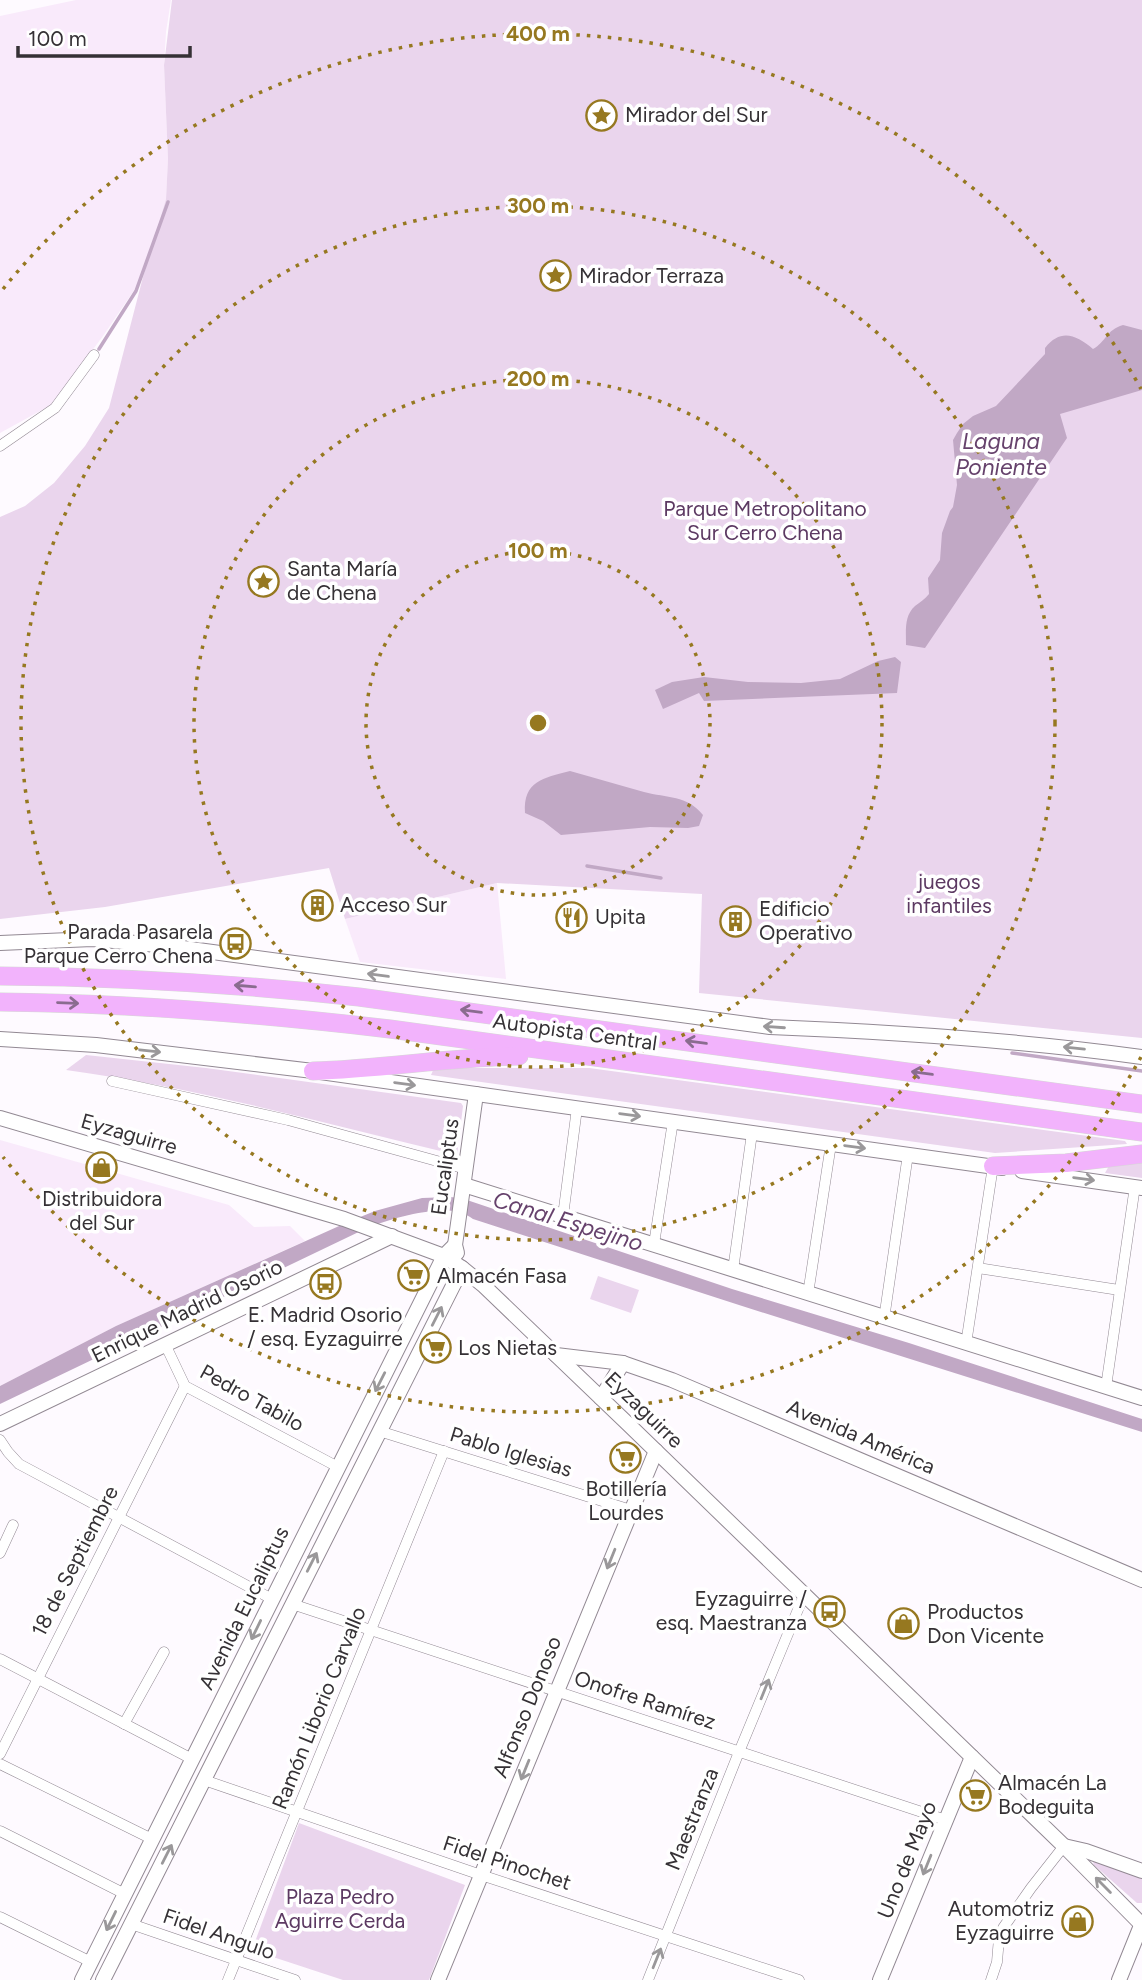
<svg xmlns="http://www.w3.org/2000/svg" width="1142" height="1980" font-family="Figtree,sans-serif">
<style>
.built{fill:#f9eafb}
.green{fill:#ead5ed}
.water{fill:#c1a8c5}
.lines{fill:none;stroke-linecap:round;stroke-linejoin:round}
.stream{stroke:#c1a8c5;stroke-width:3.5}
.street-casing{stroke:#928993;stroke-width:11}
.secondary-casing{stroke:#928993;stroke-width:16}
.highway-casing{stroke:#d7d6d7;stroke-width:19}
.street{stroke:#fff;stroke-width:10}
.secondary{stroke:#fff;stroke-width:14}
.highway{stroke:#f2b3fc;stroke-width:18}
.oneway{stroke:#9a989a}
.oneway2{stroke:#8a6c8f}
.ring{fill:none;stroke:#967820;stroke-width:3.5;stroke-dasharray:3.5 7}
.labels{text-anchor:middle;stroke-width:7;stroke-linejoin:round;paint-order:stroke}
.poi-label{font-size:21px;fill:#353135;stroke:#fff;text-anchor:start}
.park-label{font-size:21px;fill:#5c3962;stroke:#fff}
.street-label{font-size:21px;fill:#353135;stroke:#fff}
.water-label{font-size:23px;font-style:italic;fill:#66426c;stroke:#fff}
.centre{fill:#967820;stroke:#fff;stroke-width:3.5}
.ring-label{font-size:21px;text-anchor:middle;font-weight:bold;fill:#967820;stroke:#fff;stroke-width:7;stroke-linejoin:round;paint-order:stroke}
</style>
<rect width="100%" height="100%" fill="#fefaff"/>
<g class="built">
<path d="M76,0H171L166,32L164,65L168,159L166,199L143,277L103,336L51,405L0,433V16Z"/>
<path d="M497,883L506,979L360,962L345,919Z"/>
<path d="M0,1140L229,1205L254,1227L290,1226L305,1241L116,1326L0,1386Z"/>
</g>
<g class="green">
<path d="M172,0H1142V1038L699,993L702,894L497,883L345,919L329,868L105,907L0,919V517L25,506L54,483L85,446L109,408L143,277L166,199L168,159L164,65Z"/>
<path d="M86,1055L206,1068L461,1103L463,1106L457,1155C328,1124 198,1088 66,1070Z"/>
<path d="M434,1068H589L1125,1141L1127,1144L995,1153L431,1075Z"/>
<path d="M1142,1162V1178L1105,1173L1110,1164Z"/>
<path d="M598,1276L639,1290L631,1313L590,1299Z"/>
<path d="M299,1823L465,1885L429,1980H343L252,1950Z"/>
<path d="M1095,1859L1142,1875V1903H1137L1094,1865L1093,1862Z"/>
</g>
<g class="water">
<path d="M1123,325L1142,330V390L1060,414L1067,438L925,648L906,645C906,630 904,616 915,606C920,602 925,599 929,594L928,578L940,560L942,533L950,511L953,507L957,485L953,440L957,433L963,424L973,416L996,406L1045,354V348C1061,328 1076,335 1093,349C1106,342 1106,330 1123,325Z"/>
<path d="M895,657L901,662L897,693L704,701L699,693L663,709L655,690L672,682L704,677L748,682L801,683L840,679L878,661Z"/>
<path d="M570,771C595,778 619,785 644,792C667,798 687,795 703,815L699,826L688,828L650,827L561,835L543,821L525,813C523,781 543,778 570,771Z"/>
<path d="M450,1197L461,1198L732,1289L909,1343L1142,1419V1432L739,1305L473,1219C469,1216 463,1213 458,1212C434,1206 389,1219 367,1228L0,1404V1386L116,1326L348,1222L375,1211L422,1198Z"/>
</g>
<g class="lines">
<g class="stream">
<path d="M99,349L136,291L168,202"/>
<path d="M587,866L661,878"/>
<path d="M1012,1053L1142,1071"/>
</g>
<defs>
<g id="street">
<path d="M0,446L55,408L94,355"/>
<path d="M112,1081L288,1120L466,1169"/>
<path d="M563,1216L577,1108"/>
<path d="M654,1244L673,1121"/>
<path d="M978,1268L1119,1290"/>
<path d="M733,1270L752,1133"/>
<path d="M808,1294L831,1144"/>
<path d="M884,1319L908,1154"/>
<path d="M165,1344L185,1386L338,1467"/>
<path d="M966,1344L993,1166"/>
<path d="M1106,1387L1135,1186"/>
<path d="M379,1431L631,1510"/>
<path d="M0,1440L8,1452L19,1464L272,1599"/>
<path d="M0,1553L13,1525"/>
<path d="M292,1604L946,1820"/>
<path d="M0,1659L192,1759"/>
<path d="M124,1724L164,1652"/>
<path d="M0,1754L185,1386"/>
<path d="M0,1764L152,1839"/>
<path d="M204,1780L481,1875L799,1980"/>
<path d="M0,1831L125,1894"/>
<path d="M0,1917L91,1962"/>
<path d="M131,1924L295,1980"/>
<path d="M228,1980L444,1451"/>
<path d="M648,1980L739,1752L804,1595"/>
<path d="M991,1980L997,1962L999,1938L1003,1928L1031,1888L1064,1846"/>
</g>
<g id="secondary">
<path d="M0,943L92,939L168,946L770,1027C894,1032 1019,1040 1142,1057"/>
<path d="M0,1039L96,1045L313,1071L1002,1168"/>
<path d="M0,1118L344,1219L444,1256L462,1268L483,1285L627,1423L1064,1846L1142,1925"/>
<path d="M1022,1171L1142,1188"/>
<path d="M464,1185L1142,1398"/>
<path d="M457,1253L455,1245L476,1094"/>
<path d="M556,1355L623,1363L672,1380L1142,1580"/>
<path d="M601,1398L623,1363"/>
<path d="M0,1424L392,1236"/>
<path d="M1064,1846L1086,1851L1142,1871"/>
<path d="M82,1980L444,1256L455,1245"/>
<path d="M103,1980L462,1268"/>
<path d="M438,1980L656,1451"/>
<path d="M880,1980L972,1757"/>
<path d="M1119,1980L1142,1923"/>
</g>
<g id="highway">
<path d="M0,976C120,977 239,984 359,997L1142,1104"/>
<path d="M0,1002C131,1003 261,1014 390,1029L1142,1132"/>
<path d="M313,1071C382,1069 450,1057 519,1056"/>
<path d="M993,1166L1066,1163L1142,1154"/>
</g>
</defs>
<use href="#street" class="street-casing"/>
<use href="#secondary" class="secondary-casing"/>
<use href="#highway" class="highway-casing"/>
<use href="#street" class="street"/>
<use href="#secondary" class="secondary"/>
<use href="#highway" class="highway"/>
</g>
<defs><path id="oneway-shaft" d="M-6 0H5M1.5-3L5.5 0L1.5 3" fill="none" stroke-width="1.6" stroke-linecap="round" stroke-linejoin="round" transform="scale(1.75)"/></defs>
<g class="oneway">
<use href="#oneway-shaft" transform="translate(378 975) rotate(-172)"/>
<use href="#oneway-shaft" transform="translate(774 1027) rotate(-176)"/>
<use href="#oneway-shaft" transform="translate(1074 1048) rotate(-174)"/>
<use href="#oneway-shaft" transform="translate(150 1051) rotate(6)"/>
<use href="#oneway-shaft" transform="translate(405 1084) rotate(8)"/>
<use href="#oneway-shaft" transform="translate(630 1115) rotate(8)"/>
<use href="#oneway-shaft" transform="translate(855 1147) rotate(8)"/>
<use href="#oneway-shaft" transform="translate(1084 1179) rotate(8)"/>
<use href="#oneway-shaft" transform="translate(437 1316) rotate(-63)"/>
<use href="#oneway-shaft" transform="translate(380 1382) rotate(117)"/>
<use href="#oneway-shaft" transform="translate(611 1559) rotate(112)"/>
<use href="#oneway-shaft" transform="translate(312 1562) rotate(-63)"/>
<use href="#oneway-shaft" transform="translate(256 1630) rotate(116)"/>
<use href="#oneway-shaft" transform="translate(765 1689) rotate(-68)"/>
<use href="#oneway-shaft" transform="translate(525 1770) rotate(112)"/>
<use href="#oneway-shaft" transform="translate(167 1854) rotate(-63)"/>
<use href="#oneway-shaft" transform="translate(927 1865) rotate(112)"/>
<use href="#oneway-shaft" transform="translate(1103 1885) rotate(-135)"/>
<use href="#oneway-shaft" transform="translate(111 1921) rotate(116)"/>
<use href="#oneway-shaft" transform="translate(657 1958) rotate(-68)"/>
</g>
<g class="oneway2">
<use href="#oneway-shaft" transform="translate(245 986) rotate(-175)"/>
<use href="#oneway-shaft" transform="translate(68 1003) rotate(2)"/>
<use href="#oneway-shaft" transform="translate(471 1011) rotate(-172)"/>
<use href="#oneway-shaft" transform="translate(696 1042) rotate(-172)"/>
<use href="#oneway-shaft" transform="translate(922 1073) rotate(-172)"/>
</g>
<g class="ring">
<circle cx="538" cy="723" r="172"/>
<circle cx="538" cy="723" r="344"/>
<circle cx="538" cy="723" r="517"/>
<path d="M1141 1057A689 689 0 0 1 3 1157M3 289A689 689 0 0 1 1141 389"/>
</g>
<defs>
<symbol id="sight-ring" viewBox="-11 -11 22 22"><circle r="9.5" fill="#fff" stroke="#967820" stroke-width="1.5"/><path d="M0-6L1.8-2.2L6-1.7L2.9 1.2L3.7 5.4L0 3.3L-3.7 5.4L-2.9 1.2L-6-1.7L-1.8-2.2Z" fill="#967820"/></symbol>
<symbol id="building-ring" viewBox="-11 -11 22 22"><circle r="9.5" fill="#fff" stroke="#967820" stroke-width="1.5"/><path d="M-4-6H4V6H1V3H-1V6H-4ZM-2.5-4.3h1.7v1.8h-1.7ZM.8-4.3h1.7v1.8H.8ZM-2.5-1h1.7V.8h-1.7ZM.8-1h1.7V.8H.8Z" fill="#967820"/></symbol>
<symbol id="restaurant-ring" viewBox="-11 -11 22 22"><circle r="9.5" fill="#fff" stroke="#967820" stroke-width="1.5"/><path d="M-5-6h1v4h1v-4h1v4h1v-4h1v5L-1.5 .5V6h-2V.5L-5-1ZM5-6V6H3V1.5H1.5Q1.5-4 5-6Z" fill="#967820"/></symbol>
<symbol id="bus-ring" viewBox="-11 -11 22 22"><circle r="9.5" fill="#fff" stroke="#967820" stroke-width="1.5"/><path d="M-5-6H5V4H4V6H2V4H-2V6H-4V4H-5ZM-3.5-4V0h7V-4ZM-3.5 1.2v1.5H-2V1.2ZM2 1.2v1.5H3.5V1.2Z" fill="#967820"/></symbol>
<symbol id="shop-ring" viewBox="-11 -11 22 22"><circle r="9.5" fill="#fff" stroke="#967820" stroke-width="1.5"/><path d="M-5-2.5h2.3a2.7 3.5 0 0 1 5.4 0H5L5.5 6h-11ZM-1.5-2.5h3a1.5 2.3 0 0 0-3 0Z" fill="#967820"/></symbol>
<symbol id="supermarket-ring" viewBox="-11 -11 22 22"><circle r="9.5" fill="#fff" stroke="#967820" stroke-width="1.5"/><path d="M-6-5.5h2.5l.6 2H6L4.5 2H-2.5L-4.4-4H-6ZM-1.5 3.2a1.3 1.3 0 1 0 .1 0ZM3 3.2a1.3 1.3 0 1 0 .1 0Z" fill="#967820"/></symbol>
</defs>
<g fill-rule="evenodd">
<use href="#sight-ring" x="584" y="98" width="35" height="35"/>
<use href="#sight-ring" x="538" y="258" width="35" height="35"/>
<use href="#sight-ring" x="246" y="564" width="35" height="35"/>
<use href="#building-ring" x="300" y="888" width="35" height="35"/>
<use href="#restaurant-ring" x="554" y="900" width="35" height="35"/>
<use href="#building-ring" x="718" y="904" width="35" height="35"/>
<use href="#bus-ring" x="218" y="926" width="35" height="35"/>
<use href="#shop-ring" x="84" y="1150" width="35" height="35"/>
<use href="#supermarket-ring" x="396" y="1258" width="35" height="35"/>
<use href="#bus-ring" x="308" y="1266" width="35" height="35"/>
<use href="#supermarket-ring" x="418" y="1330" width="35" height="35"/>
<use href="#supermarket-ring" x="608" y="1440" width="35" height="35"/>
<use href="#bus-ring" x="812" y="1594" width="35" height="35"/>
<use href="#shop-ring" x="886" y="1606" width="35" height="35"/>
<use href="#supermarket-ring" x="958" y="1778" width="35" height="35"/>
<use href="#shop-ring" x="1060" y="1904" width="35" height="35"/>
</g>
<g class="labels">
<g class="poi-label">
<text x="625" y="122">Mirador del Sur</text>
<text x="579" y="283">Mirador Terraza</text>
<text x="287" y="576">Santa María<tspan x="287" dy="24">de Chena</tspan></text>
<text x="340" y="912">Acceso Sur</text>
<text x="759" y="916">Edificio<tspan x="759" dy="24">Operativo</tspan></text>
<text x="595" y="924">Upita</text>
<text x="213" y="939" text-anchor="end">Parada Pasarela<tspan x="213" dy="24">Parque Cerro Chena</tspan></text>
<text x="102" y="1206" text-anchor="middle">Distribuidora<tspan x="102" dy="24">del Sur</tspan></text>
<text x="437" y="1283">Almacén Fasa</text>
<text x="325" y="1322" text-anchor="middle">E. Madrid Osorio<tspan x="325" dy="24">/ esq. Eyzaguirre</tspan></text>
<text x="458" y="1355">Los Nietas</text>
<text x="626" y="1496" text-anchor="middle">Botillería<tspan x="626" dy="24">Lourdes</tspan></text>
<text x="807" y="1606" text-anchor="end">Eyzaguirre /<tspan x="807" dy="24">esq. Maestranza</tspan></text>
<text x="927" y="1619">Productos<tspan x="927" dy="24">Don Vicente</tspan></text>
<text x="998" y="1790">Almacén La<tspan x="998" dy="24">Bodeguita</tspan></text>
<text x="1054" y="1916" text-anchor="end">Automotriz<tspan x="1054" dy="24">Eyzaguirre</tspan></text>
</g>
<g class="park-label">
<text x="765" y="516">Parque Metropolitano<tspan x="765" dy="24">Sur Cerro Chena</tspan></text>
<text x="949" y="889">juegos<tspan x="949" dy="24">infantiles</tspan></text>
<text x="340" y="1904">Plaza Pedro<tspan x="340" dy="24">Aguirre Cerda</tspan></text>
</g>
<g class="street-label">
<text transform="translate(575 1032) rotate(8)" y="7">Autopista Central</text>
<text transform="translate(129 1134) rotate(16)" y="7">Eyzaguirre</text>
<text transform="translate(445 1167) rotate(-82)" y="7">Eucaliptus</text>
<text transform="translate(187 1311) rotate(-26)" y="7">Enrique Madrid Osorio</text>
<text transform="translate(252 1398) rotate(29)" y="7">Pedro Tabilo</text>
<text transform="translate(644 1410) rotate(44)" y="7">Eyzaguirre</text>
<text transform="translate(861 1437) rotate(23)" y="7">Avenida América</text>
<text transform="translate(511 1452) rotate(17)" y="7">Pablo Iglesias</text>
<text transform="translate(75 1561) rotate(-63)" y="7">18 de Septiembre</text>
<text transform="translate(244 1608) rotate(-64)" y="7">Avenida Eucaliptus</text>
<text transform="translate(645 1700) rotate(18)" y="7">Onofre Ramírez</text>
<text transform="translate(527 1707) rotate(-68)" y="7">Alfonso Donoso</text>
<text transform="translate(319 1708) rotate(-68)" y="7">Ramón Liborio Carvallo</text>
<text transform="translate(692 1819) rotate(-68)" y="7">Maestranza</text>
<text transform="translate(907 1860) rotate(-68)" y="7">Uno de Mayo</text>
<text transform="translate(507 1863) rotate(18)" y="7">Fidel Pinochet</text>
<text transform="translate(219 1934) rotate(19)" y="7">Fidel Angulo</text>
</g>
<g class="water-label">
<text x="1001" y="449">Laguna<tspan x="1001" dy="26">Poniente</tspan></text>
<text transform="translate(568 1221) rotate(17)" y="8">Canal Espejino</text>
</g>
</g>
<circle cx="538" cy="723" r="10" class="centre"/>
<g class="ring-label">
<text x="538" y="41">400 m</text>
<text x="538" y="213">300 m</text>
<text x="538" y="386">200 m</text>
<text x="538" y="558">100 m</text>
</g>
<path d="M18 46v10h172v-10" fill="none" stroke="#353135" stroke-width="3.5"/>
<text x="28" y="46" font-size="21" fill="#353135" stroke="#ffffff" stroke-width="5" paint-order="stroke">100 m</text>
</svg>
